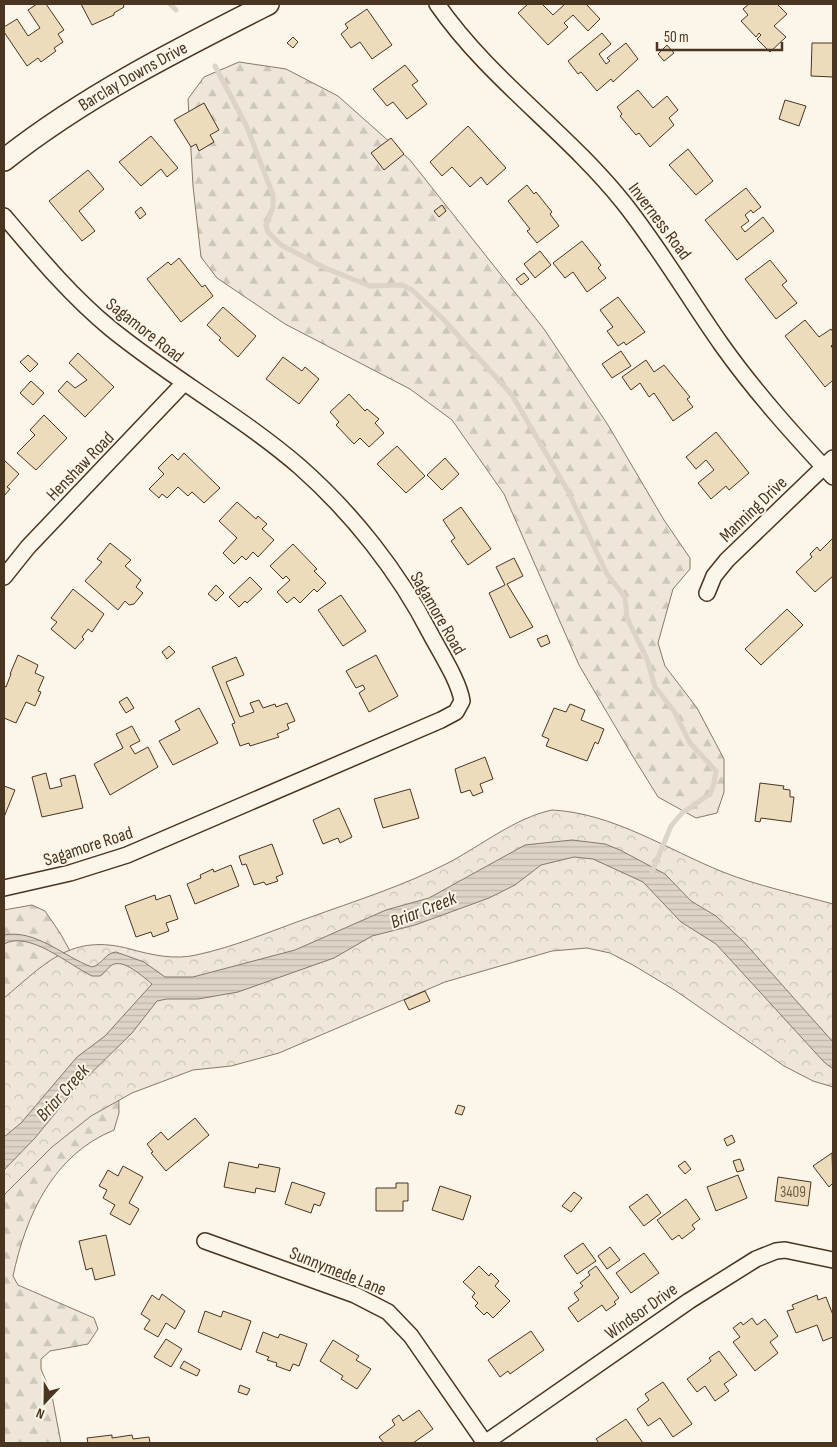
<svg xmlns="http://www.w3.org/2000/svg" width="837" height="1447" font-family="'Sofia Sans Condensed',sans-serif">
<style>
.forest{fill:url(#forest-firs);stroke:#887966}
.park{fill:url(#park-crowns);stroke:#887966}
.water{fill:url(#water-rules);stroke:#887966}
.lines{fill:none;stroke-linecap:round;stroke-linejoin:round}
.stream{stroke:#dcd4c6;stroke-width:5}
.building{fill:#ecdcbc;stroke:#4a3520}
.street-casing{stroke:#4a3520;stroke-width:18}
.secondary-casing{stroke:#4a3520;stroke-width:24}
.street{stroke:#fbf6e9;stroke-width:15}
.secondary{stroke:#fbf6e9;stroke-width:21}
.labels{text-anchor:middle;stroke-width:4;stroke-linejoin:round;paint-order:stroke}
.number-label{font-size:15px;fill:#725f47}
.street-label{font-size:18px;fill:#4a3520;stroke:#fbf6e9}
.water-label{font-size:19px;font-style:italic;fill:#4a3520;stroke:#fbf6e9}
</style>
<defs>
<pattern id="forest-firs" width="22" height="20" patternUnits="userSpaceOnUse" patternTransform="scale(1.25)"><rect width="22" height="20" fill="#ede6d9"/><path d="M5 1l3.5 6h-7zM16 11l3.5 6h-7z" fill="#cdc6ba"/></pattern>
<pattern id="park-crowns" width="20" height="18" patternUnits="userSpaceOnUse" patternTransform="scale(1.25)"><rect width="20" height="18" fill="#ede6d9"/><path d="M2 6a3 3 0 1 1 6 0M12 15a3 3 0 1 1 6 0" fill="none" stroke="#cdc6ba"/></pattern>
<pattern id="water-rules" width="6" height="5" patternUnits="userSpaceOnUse" patternTransform="scale(1.25)"><rect width="6" height="5" fill="#dcd4c6"/><path d="M0 2.5h6" fill="none" stroke="#beb7aa"/></pattern>
</defs>
<rect width="100%" height="100%" fill="#fbf6e9"/>
<g class="forest">
<path d="M239,62L286,69L338,96L410,160L544,329L608,425L664,520L690,558V569L673,589L658,643L665,666L697,708L724,759V792L717,813L696,818L658,797L632,755L579,665L504,494L452,420L410,389L285,324L217,278L201,257L193,186L188,99L204,77Z"/>
<path d="M32,905L45,911L60,933L83,974L118,1054L119,1113L114,1130C53,1155 26,1215 13,1276L18,1285L94,1318L98,1329L88,1344L50,1351L41,1359V1369L52,1396L61,1443H4V910Z"/>
</g>
<path class="park" d="M552,810C613,813 668,850 723,872C758,886 797,894 833,904V1087L813,1081L784,1066L676,991L633,965L610,953L587,948L552,951L445,982L279,1053L231,1066L193,1070L132,1093L91,1116L52,1147L4,1195V998C46,963 71,933 130,949C152,955 174,960 196,955C234,947 271,931 308,918C355,901 403,886 448,863C482,845 515,818 552,810Z"/>
<path class="water" d="M572,840L605,844L620,850L665,874L691,901L716,916L743,941L833,1042V1069L824,1062L716,944L681,922L643,882L593,859L574,857L541,865L515,885L489,898L415,925L372,936L334,958L238,992L198,999H167L157,1001L132,1033L76,1088L35,1138L4,1170V1137L21,1123L77,1057L105,1036L152,984C144,978 124,958 112,965C107,968 105,973 100,976H92C69,965 29,930 4,944V935C36,929 64,957 92,967C102,965 105,953 116,952L144,962L165,977H193L295,950L386,910L429,898L525,845Z"/>
<g class="lines">
<g class="stream">
<path d="M170,4L176,10"/>
<path d="M215,66L246,125L273,195V207L266,225L268,232L281,245L325,268L370,286L402,285L412,290L444,320L512,395L568,491L607,574L625,597L627,618L647,659L655,687L674,711L690,743L716,771L714,783L710,794L682,813L671,826L652,872"/>
</g>
</g>
<g class="building">
<path d="M37,4H46L64,30L58,34L63,42L54,48L56,51L41,62L38,58L27,66L4,32V27L17,19L28,36L40,28L28,10Z"/>
<path d="M81,4H123L124,7L114,13V15L92,25Z"/>
<path d="M528,4H542L553,15L565,4H586L600,19L588,31L573,15L564,23L568,27L548,45L518,13Z"/>
<path d="M749,4H777L787,14L774,26L786,37L770,52L757,39L761,35L759,33L756,37L741,21L748,15L743,9Z"/>
<path d="M367,9L392,45L372,59L360,42L351,48L341,34L348,28L345,24Z"/>
<path d="M602,33L611,44L599,54L606,64L610,61L607,58L626,43L638,59L613,82L611,79L597,91L581,72L578,74L568,61Z"/>
<path d="M293,37L298,42L293,48L287,43Z"/>
<path d="M812,43H833V77L811,76Z"/>
<path d="M667,45L674,53L664,61L658,54Z"/>
<path d="M405,65L418,81L412,85L427,104L407,119L393,102L387,106L373,89Z"/>
<path d="M638,90L653,108L667,96L678,110L669,118L674,125L650,147L639,133L636,135L620,116L622,114L617,107Z"/>
<path d="M785,100L806,106L799,126L779,119Z"/>
<path d="M204,103L219,130L210,135L214,142L199,151L196,144L191,147L174,120Z"/>
<path d="M468,126L506,168L487,185L481,177L470,187L452,167L442,176L430,162Z"/>
<path d="M151,136L178,168L167,177L161,169L141,186L119,162Z"/>
<path d="M391,138L404,154L384,170L371,153Z"/>
<path d="M688,149L713,181L696,195L669,165Z"/>
<path d="M88,170L104,189L79,211L95,231L82,241L49,201Z"/>
<path d="M527,185L534,194L536,192L552,212L550,214L559,226L537,243L527,231L530,229L508,201Z"/>
<path d="M746,188L761,207L753,213L751,210L745,215L749,221L741,227L745,232L763,217L774,231L737,260L705,220Z"/>
<path d="M442,205L446,211L439,217L434,211Z"/>
<path d="M141,207L146,214L140,219L135,212Z"/>
<path d="M582,241L601,265L598,268L606,278L587,292L573,272L565,278L553,263Z"/>
<path d="M540,251L551,265L535,278L524,264Z"/>
<path d="M179,258L202,287L205,285L213,296L181,322L147,279L168,262L171,265Z"/>
<path d="M770,260L787,281L782,285L797,303L776,319L745,279Z"/>
<path d="M524,273L529,279L521,285L516,279Z"/>
<path d="M618,297L645,332L626,345L624,342L618,346L607,331L613,327L600,310Z"/>
<path d="M223,307L256,336L238,357L219,340L221,338L207,325Z"/>
<path d="M805,320L819,337L831,329L833,332V344L831,346L833,349V383L832,381L825,387L785,336Z"/>
<path d="M621,351L631,366L612,378L602,364Z"/>
<path d="M78,353L114,387L85,417L58,391L67,381L75,388L87,380L69,363Z"/>
<path d="M28,355L38,364L30,372L20,362Z"/>
<path d="M283,357L302,371L305,367L319,379L299,404L266,379Z"/>
<path d="M646,360L654,372L664,365L690,397L687,399L693,407L673,421L654,393L649,397L640,383L631,390L622,377Z"/>
<path d="M31,381L44,393L33,405L20,393Z"/>
<path d="M349,394L365,411L367,409L379,419L375,423L384,433L369,447L360,438L354,444L336,425L339,422L330,412Z"/>
<path d="M44,415L67,438L36,470L17,453L35,435L30,430Z"/>
<path d="M716,432L749,473L729,490L726,486L711,499L698,483L714,470L706,460L696,469L686,457Z"/>
<path d="M397,446L425,476L406,493L377,464Z"/>
<path d="M184,453L220,488L204,503L192,492L188,496L178,487L167,498L162,494L159,498L149,489L164,474L158,468L172,454L178,460Z"/>
<path d="M445,458L459,474L442,490L427,475Z"/>
<path d="M4,460L19,474L7,487L10,489L4,496Z"/>
<path d="M237,502L256,519L258,516L267,524L262,529L274,540L258,557L253,552L246,560L242,556L234,564L223,553L237,538L219,521Z"/>
<path d="M461,507L491,549L468,565L451,541L455,538L443,520Z"/>
<path d="M833,538V576L815,592L796,572L812,557L810,554L817,547L820,551Z"/>
<path d="M110,543L131,560L125,566L141,580L136,587L143,593L134,604L129,605L125,601L118,610L85,581L102,562L97,559Z"/>
<path d="M293,544L317,569L314,571L326,583L317,592L314,589L300,603L294,597L287,603L277,592L290,580L286,576L283,579L270,566Z"/>
<path d="M514,558L523,576L507,584L533,627L510,638L489,593L505,585L496,567Z"/>
<path d="M250,577L262,589L247,603L245,601L239,607L229,597Z"/>
<path d="M216,585L224,593L216,601L208,594Z"/>
<path d="M73,589L104,614L92,632L88,629L82,637L84,639L75,649L51,629L57,622L51,618Z"/>
<path d="M341,595L366,631L343,646L318,610Z"/>
<path d="M787,609L803,625L761,665L745,649Z"/>
<path d="M547,635L550,643L541,647L537,639Z"/>
<path d="M169,646L175,652L167,659L162,652Z"/>
<path d="M18,655L38,665L35,673L44,677L38,691L41,692L35,706L26,702L16,723L4,718V686L6,687L11,674H10Z"/>
<path d="M376,655L398,696L369,712L359,693L365,689L363,685L356,688L346,671Z"/>
<path d="M236,657L244,675L226,682L240,717L254,712L250,703L259,700L263,708L275,704L276,707L287,703L295,721L287,724L289,729L277,734L279,737L250,746L249,743L240,746L232,724L235,723L212,667Z"/>
<path d="M127,697L134,708L126,713L119,702Z"/>
<path d="M570,704L585,710L581,720L604,729L598,744L595,742L587,761L546,746L549,739L542,736L554,708L566,712Z"/>
<path d="M199,708L218,743L173,765L159,741L180,730L175,721Z"/>
<path d="M132,726L140,741L130,746L135,754L148,747L158,767L110,795L94,764L123,748L116,734Z"/>
<path d="M485,757L493,779L480,784L483,792L473,796L470,790L461,793L455,769Z"/>
<path d="M46,773L50,789L62,786L60,779L75,775L83,808L42,817L32,777Z"/>
<path d="M760,783L784,786L783,789L790,790V797H794L791,822L761,818L760,822L755,821Z"/>
<path d="M4,786L15,790L4,817Z"/>
<path d="M410,789L419,818L383,828L374,799Z"/>
<path d="M339,808L352,837L340,843L338,838L323,844L313,820Z"/>
<path d="M272,844L283,874L276,877L278,881L266,885L264,882L254,885L246,864L242,865L239,856Z"/>
<path d="M231,865L239,886L195,904L187,884L201,878L200,875L213,869L214,872Z"/>
<path d="M155,895L156,900L170,895L178,919L166,923L169,931L153,937L151,932L136,937L125,906Z"/>
<path d="M425,991L430,1001L409,1010L404,1000Z"/>
<path d="M458,1105L465,1107L462,1115L455,1113Z"/>
<path d="M195,1118L209,1135L166,1171L151,1153L153,1152L147,1144L161,1132L168,1140Z"/>
<path d="M732,1135L735,1142L727,1146L724,1139Z"/>
<path d="M832,1153L833,1183L829,1187L813,1166Z"/>
<path d="M740,1159L744,1170L737,1172L733,1161Z"/>
<path d="M685,1161L691,1169L685,1174L678,1166Z"/>
<path d="M229,1162L258,1168L259,1164L280,1168L275,1192L256,1188L255,1193L224,1187Z"/>
<path d="M123,1166L143,1177L129,1203L139,1209L130,1225L110,1214L115,1205L103,1198L107,1190L99,1186L108,1170L118,1176Z"/>
<path d="M738,1175L747,1198L716,1211L707,1187Z"/>
<path d="M778,1177L811,1182L808,1206L775,1201Z"/>
<path d="M292,1182L325,1193L320,1206L314,1204L311,1213L285,1204Z"/>
<path d="M396,1183H408V1201H403V1211H376V1188H396Z"/>
<path d="M440,1186L471,1196L463,1220L432,1210Z"/>
<path d="M574,1192L582,1198L571,1212L562,1206Z"/>
<path d="M647,1194L661,1213L644,1226L629,1207Z"/>
<path d="M686,1199L700,1219L692,1225L695,1229L682,1239L679,1235L672,1240L657,1220Z"/>
<path d="M106,1235L115,1275L95,1280L92,1268L86,1270L79,1241Z"/>
<path d="M583,1243L596,1261L577,1274L564,1256Z"/>
<path d="M610,1247L620,1260L607,1269L598,1256Z"/>
<path d="M644,1253L659,1273L631,1293L616,1273Z"/>
<path d="M479,1266L489,1276L491,1273L499,1281L495,1286L510,1301L493,1318L487,1312L484,1315L475,1306L478,1303L472,1297L475,1293L463,1282Z"/>
<path d="M596,1266L619,1298L614,1302L616,1304L606,1311L602,1305L578,1322L568,1308L579,1300L574,1293L583,1286L580,1283L590,1275L588,1272Z"/>
<path d="M162,1294L185,1311L175,1329L166,1323L158,1337L144,1329L150,1320L141,1314L152,1295L159,1300Z"/>
<path d="M817,1295L818,1300L826,1297L833,1315V1337L823,1341L817,1325L796,1333L787,1311L794,1309L792,1305Z"/>
<path d="M205,1311L221,1317L223,1311L251,1321L241,1350L198,1332Z"/>
<path d="M752,1318L757,1325L765,1319L778,1336L770,1342L778,1353L755,1371L733,1342L740,1337L733,1328L741,1322L743,1325Z"/>
<path d="M531,1331L544,1350L510,1374L508,1371L500,1377L488,1360Z"/>
<path d="M263,1332L278,1338L280,1334L307,1344L299,1366L293,1364L290,1371L276,1366L277,1363L267,1360L269,1357L256,1352Z"/>
<path d="M166,1339L182,1349L171,1367L154,1357Z"/>
<path d="M333,1340L359,1356L356,1360L371,1369L357,1389L341,1379L343,1376L320,1361Z"/>
<path d="M719,1351L737,1375L724,1384L729,1391L715,1401L705,1386L697,1392L687,1379L711,1361L709,1358Z"/>
<path d="M184,1361L200,1370L197,1376L180,1368Z"/>
<path d="M663,1382L692,1424L673,1437L660,1418L648,1426L637,1409L649,1400L645,1394Z"/>
<path d="M240,1385L250,1389L247,1395L238,1392Z"/>
<path d="M419,1410L433,1429L413,1443H384L379,1437L395,1425L392,1420L399,1415L403,1421Z"/>
<path d="M626,1419L643,1443H599L596,1439Z"/>
<path d="M112,1435V1438L132,1435L133,1439L149,1437L150,1443H88L87,1438Z"/>
</g>
<g class="lines">
<defs>
<g id="street">
<path d="M437,4C489,79 566,131 623,202C659,247 688,297 721,344C755,392 794,435 833,477"/>
<path d="M4,216C37,255 70,295 110,328C171,378 241,416 300,467C352,513 398,571 430,633C440,652 459,681 462,701L456,712L441,720L127,855L70,873L4,888"/>
<path d="M4,577L28,547L184,383"/>
<path d="M707,593L714,576L727,560L833,458"/>
<path d="M205,1241L355,1295L388,1312L411,1336L485,1443"/>
<path d="M485,1443L689,1301L756,1259L776,1251L785,1250L833,1260"/>
</g>
<g id="secondary">
<path id="s1" d="M4,160C85,96 177,50 268,4"/>
</g>
</defs>
<use href="#street" class="street-casing"/>
<use href="#secondary" class="secondary-casing"/>
<use href="#street" class="street"/>
<use href="#secondary" class="secondary"/>
</g>
<g class="labels">
<g class="number-label">
<text x="793" y="1197">3409</text>
</g>
<g class="street-label">
<text dy="6" stroke="none"><textPath href="#s1" startOffset="154">Barclay Downs Drive</textPath></text>
<text transform="translate(660 221) rotate(53)" y="6">Inverness Road</text>
<text transform="translate(145 330) rotate(38)" y="6">Sagamore Road</text>
<text transform="translate(80 466) rotate(-46)" y="6">Henshaw Road</text>
<text transform="translate(753 509) rotate(-44)" y="6">Manning Drive</text>
<text transform="translate(438 613) rotate(60)" y="6">Sagamore Road</text>
<text transform="translate(88 846) rotate(-18)" y="6">Sagamore Road</text>
<text transform="translate(338 1271) rotate(22)" y="6">Sunnymede Lane</text>
<text transform="translate(641 1311) rotate(-35)" y="6">Windsor Drive</text>
</g>
<g class="water-label">
<text transform="translate(423 909) rotate(-22)" y="7">Briar Creek</text>
<text transform="translate(62 1092) rotate(-48)" y="7">Briar Creek</text>
</g>
</g>
<rect width="837" height="1447" fill="none" stroke="#4a3520" stroke-width="10"/>
<g transform="translate(45 1402) rotate(202)" stroke="#fbf6e9" stroke-width="4" paint-order="stroke">
<path d="M0-4L9 19L0 12L-9 19Z" fill="#4a3520"/>
<text y="-8" font-size="14" font-weight="bold" text-anchor="middle" fill="#4a3520">N</text>
</g>
<path d="M657 42v8h125v-8" fill="none" stroke="#4a3520" stroke-width="2.5"/>
<text x="664" y="42" font-size="15" fill="#4a3520" stroke="#fbf6e9" stroke-width="4" paint-order="stroke">50 m</text>
</svg>
